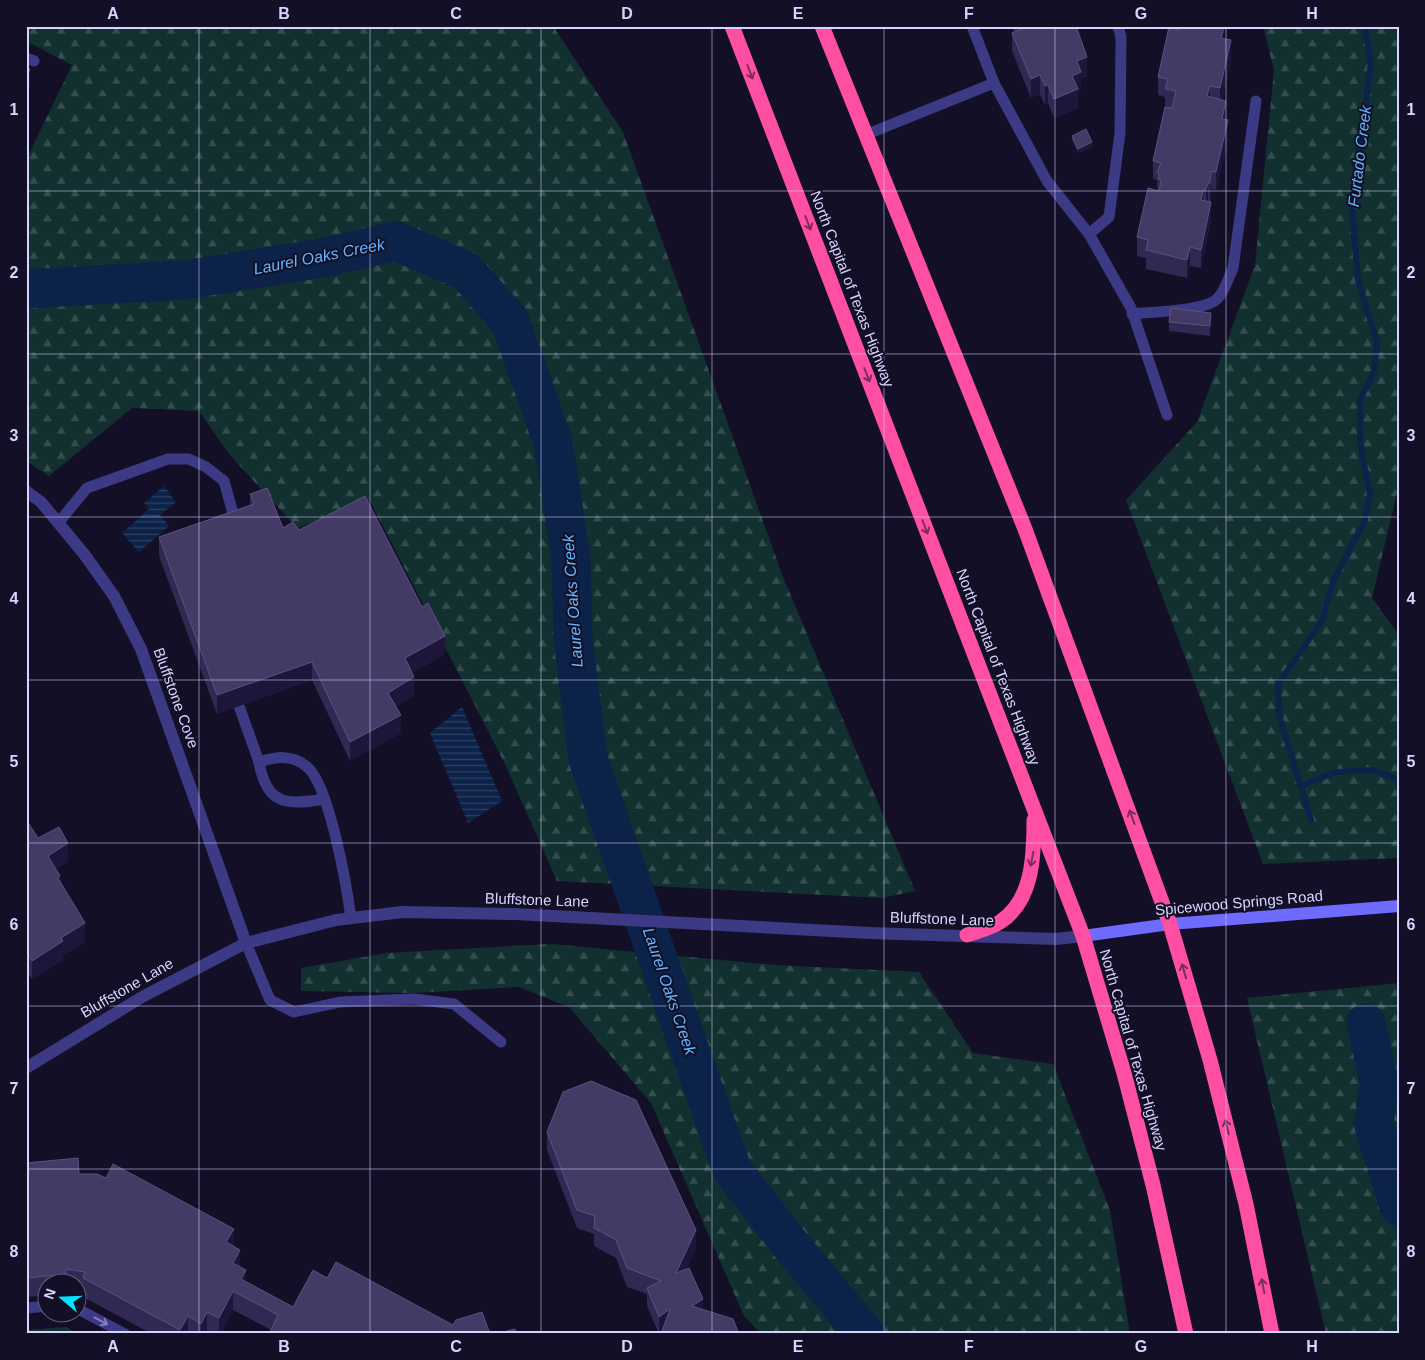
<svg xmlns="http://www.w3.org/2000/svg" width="1425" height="1360" font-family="Arial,sans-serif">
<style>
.forest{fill:url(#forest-firs)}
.park{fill:url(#park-dots)}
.water{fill:url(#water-rules)}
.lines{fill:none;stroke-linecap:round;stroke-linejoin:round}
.stream{stroke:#0c2248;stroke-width:6}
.river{stroke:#0c2248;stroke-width:39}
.lane{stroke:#3d3a85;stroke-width:11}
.street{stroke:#3d3a85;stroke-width:12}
.secondary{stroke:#6f6bff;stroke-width:12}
.highway{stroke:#ff4fa3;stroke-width:15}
.wall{fill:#312854}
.shaded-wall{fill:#1d163a}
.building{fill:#433a66;stroke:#5a527e}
.oneway{stroke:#7d2c5e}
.oneway2{stroke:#837fbc}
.grid{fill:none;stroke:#d9d4ff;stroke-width:1;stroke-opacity:0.55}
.labels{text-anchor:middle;stroke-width:4;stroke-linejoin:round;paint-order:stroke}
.street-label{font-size:15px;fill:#d9d4ff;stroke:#130f26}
.water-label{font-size:16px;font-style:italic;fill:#62b6ff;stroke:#130f26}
.neatline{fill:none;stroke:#d9d4ff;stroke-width:2}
.grid-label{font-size:16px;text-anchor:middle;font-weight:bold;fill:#d9d4ff}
</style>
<defs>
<pattern id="forest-firs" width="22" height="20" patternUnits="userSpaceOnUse" patternTransform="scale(1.25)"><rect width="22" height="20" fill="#12302f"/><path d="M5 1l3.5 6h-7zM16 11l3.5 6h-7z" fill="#344d4e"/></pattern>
<pattern id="park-dots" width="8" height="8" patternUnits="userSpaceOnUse" patternTransform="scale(1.25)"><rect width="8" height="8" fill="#12302f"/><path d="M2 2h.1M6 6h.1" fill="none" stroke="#344d4e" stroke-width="1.8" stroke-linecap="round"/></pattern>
<pattern id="water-rules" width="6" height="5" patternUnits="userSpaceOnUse" patternTransform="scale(1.25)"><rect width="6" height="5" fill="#0c2248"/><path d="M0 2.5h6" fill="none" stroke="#2f4163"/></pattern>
</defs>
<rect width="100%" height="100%" fill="#130f26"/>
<g class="forest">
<path d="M26,26H553L623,132L783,577L915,891L882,898L557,881L505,764L370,501L297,528L229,454L199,411L132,408L49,476L26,461V160L72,65L26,41Z"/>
<path d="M1263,26H1399V485L1372,598L1399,635V858L1263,864L1126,500L1197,422L1255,265L1274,70Z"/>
<path d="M551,944L775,965L919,972L973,1053L1053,1064L1110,1210L1130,1334H761L744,1316L651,1103L569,1007L519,987L413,993L301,991V968L387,953Z"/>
<path d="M1399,983V1334H1326L1247,998Z"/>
</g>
<path class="park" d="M66,1327L78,1334H26V1330Z"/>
<g class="water">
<path d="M164,486L176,502L160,515L169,526L139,552L122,533L149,509L144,503Z"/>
<path d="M462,707L502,801L468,823L430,733Z"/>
</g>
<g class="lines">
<g class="stream">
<path d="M1300,786L1336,772L1372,770L1399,780"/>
<path d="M1311,820L1279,715L1278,684L1323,619L1333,581L1365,520L1370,494L1360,443V399L1374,372L1377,342L1358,280L1352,208L1371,63L1365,26"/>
</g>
<g class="river">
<path d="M26,289L184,280L328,257L396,241L466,271L510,321L553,442L571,557L573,639L588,759L732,1170L789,1243L865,1334"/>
<path d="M1366,1023L1379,1081L1374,1126L1399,1206"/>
</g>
<g class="lane">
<path d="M972,26L994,83"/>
<path d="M26,58L34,61"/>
<path d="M865,135L994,83L1047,181L1089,234L1109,217L1120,133L1121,37L1118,26"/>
<path d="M1089,234L1131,308L1167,415"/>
<path d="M1132,314C1151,312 1205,311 1217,299C1225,291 1228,279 1233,268L1256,101"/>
<path d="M59,522L87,488L168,459H189L206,467L224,481L236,524"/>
<path d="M239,706L259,762"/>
<path d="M324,799C286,806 266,804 259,762C276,757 291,754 306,766C329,782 347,888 351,918"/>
<path d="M246,943L270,1000L294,1012L340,1002L414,999L454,1004L501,1042"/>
<path d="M26,1308L48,1306"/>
<path d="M78,1309L125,1334"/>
</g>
<g class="street">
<path d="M26,491L41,502L84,554L114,596L141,649L246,943"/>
<path d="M26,1068L142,997L246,943L336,920L402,912L515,914L869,933L1056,939L1083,936"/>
</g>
<path class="secondary" d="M1083,936L1170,924L1399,906"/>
<g class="highway">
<path d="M732,26L1083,936L1124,1073L1153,1185L1186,1334"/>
<path d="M822,26L1025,529L1170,924L1210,1060L1246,1204L1272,1334"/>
<path d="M967,935C978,931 991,928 1000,922C1033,901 1034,855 1034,820"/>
</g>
</g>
<g class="wall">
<path d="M1012,26H1072L1087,76L1081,78V90L1078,92V108L1054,118L1048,103L1045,105L1040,94L1031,98L1012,51V33L1014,32Z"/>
<path d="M1179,30H1224V39L1231,59L1222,100L1226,120L1228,139L1216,190L1211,189L1210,202L1211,221L1201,268L1190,266L1187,278L1146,269V258L1137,256V237L1157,190V180L1153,179V161L1165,107V97L1158,95V77Z"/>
<path d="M1072,136L1092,147L1078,153L1072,140Z"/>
<path d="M1169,322H1211L1210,336L1169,331Z"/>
<path d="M250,494L283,528L299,530L445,654L412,673L414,695L396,707L401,733L350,761L312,680L217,714L159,556V537L250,505Z"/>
<path d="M38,838L68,861L56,869L60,882L85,942L63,955V960L32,979L29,975L26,976Z"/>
<path d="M547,1132L696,1249L686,1269L703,1310L739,1334H659L647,1306V1294L627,1287L616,1258L594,1246V1234L577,1228L547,1150Z"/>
<path d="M26,1163L79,1174L234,1246L240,1267L246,1282L293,1307L327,1278L453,1325L490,1334L271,1330L233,1310L221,1334H214L207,1330L205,1334H152L83,1297V1290L78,1289V1282H48V1295L26,1297Z"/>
</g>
<g class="shaded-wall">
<path d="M1220,26H1228L1224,30V46L1221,56Z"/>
<path d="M1231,40V59L1220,107V88Z"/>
<path d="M1087,57V76L1081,78V90L1078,92V108L1054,118V99L1072,76L1077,61Z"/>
<path d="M30,69V87L26,97V112V78Z"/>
<path d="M1040,75V94L1031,98V79Z"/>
<path d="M1048,85V103L1045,105V86Z"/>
<path d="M1210,86V104L1207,96Z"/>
<path d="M1226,101V119H1222Z"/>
<path d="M1228,120V139L1216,190V172Z"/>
<path d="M1092,142V147L1078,153V149Z"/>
<path d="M1211,171V189L1210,202V183Z"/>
<path d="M1208,183V201L1206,209V190Z"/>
<path d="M1203,190V208L1201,200Z"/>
<path d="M1211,202V221L1201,268V250Z"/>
<path d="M1190,247V266L1187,278V260Z"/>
<path d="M1211,313V322L1210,336V326Z"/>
<path d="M445,636V654L405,677V658Z"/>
<path d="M312,662V680L217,714V695Z"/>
<path d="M414,677V695L388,712V693Z"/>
<path d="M401,715V733L350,761V742Z"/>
<path d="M68,843V861L48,875V856Z"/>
<path d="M85,923V942L63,955V960L32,979V961L61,938Z"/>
<path d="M29,956V975L26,976V958Z"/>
<path d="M234,1229V1247L226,1242Z"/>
<path d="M696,1230V1249L676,1292V1273Z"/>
<path d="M240,1250V1268L233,1263Z"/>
<path d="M246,1270V1289L241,1279Z"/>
<path d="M233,1291V1310L221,1334H219V1318Z"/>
<path d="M703,1299V1318L692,1306Z"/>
<path d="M670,1309L661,1334H659V1317Z"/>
<path d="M207,1312V1330L205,1334H201V1324Z"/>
<path d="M188,1316V1334H180V1330Z"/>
</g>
<g class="building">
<path d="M1020,26H1076L1087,57L1077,61L1081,72L1072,76L1078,89L1054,99L1048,85L1045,86L1040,75L1031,79L1012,33L1021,29Z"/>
<path d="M1180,26H1219L1224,27L1221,38L1231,40L1220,88L1210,86L1207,96L1226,101L1222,119L1228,120L1216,172L1211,171L1210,183H1208L1206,190H1203L1201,200L1211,202L1201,250L1190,247L1187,260L1146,250L1148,240L1137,237L1148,188L1159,191L1161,180L1158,179L1159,173L1157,172L1161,163L1153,161L1165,107L1172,108L1176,91L1165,89L1168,79L1158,77L1169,27L1179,30Z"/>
<path d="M26,67L30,69L26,78Z"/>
<path d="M1086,129L1092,142L1078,149L1072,136Z"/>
<path d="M1171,308L1211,313L1210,326L1169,322Z"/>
<path d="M267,488L283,528L293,522L299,530L365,496L422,607L428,603L445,636L405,658L414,677L388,693L401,715L350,742L312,662L217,695L159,537L254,504L250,494Z"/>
<path d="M29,824L38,838L59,827L68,843L48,856L60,876L58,878L85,923L61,938L63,941L32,961L29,956L26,958V826Z"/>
<path d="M591,1081L636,1100L696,1230L676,1273L689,1268L703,1299L692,1306L733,1319L739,1334H661L670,1309L659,1317L647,1288L661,1281L627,1268L616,1240L594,1228L595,1216L577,1210L547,1132L563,1092Z"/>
<path d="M78,1158L79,1174H97L106,1178L113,1164L234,1229L226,1242L240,1250L233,1263L246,1270L241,1279L293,1307L313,1270L327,1278L336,1262L453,1325L456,1320L482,1312L490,1334H269L278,1315L233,1291L219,1318L207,1312L201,1324L188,1316L180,1330L83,1278L85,1272L66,1269V1274L26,1278V1163Z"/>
<path d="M515,1329L516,1334H495Z"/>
</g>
<defs><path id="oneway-shaft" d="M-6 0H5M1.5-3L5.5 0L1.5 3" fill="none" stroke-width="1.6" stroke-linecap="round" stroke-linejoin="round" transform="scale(1.25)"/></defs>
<g class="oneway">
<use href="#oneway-shaft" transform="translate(750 72) rotate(69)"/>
<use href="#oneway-shaft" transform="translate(808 223) rotate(69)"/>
<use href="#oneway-shaft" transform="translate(867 375) rotate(69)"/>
<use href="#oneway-shaft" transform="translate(925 527) rotate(69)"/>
<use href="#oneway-shaft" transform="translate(1132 817) rotate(-110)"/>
<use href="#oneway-shaft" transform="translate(1032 859) rotate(101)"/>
<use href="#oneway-shaft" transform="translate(1184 971) rotate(-106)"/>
<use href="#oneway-shaft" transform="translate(1227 1127) rotate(-104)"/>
<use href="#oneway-shaft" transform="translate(1263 1286) rotate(-101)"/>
</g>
<use class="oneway2" href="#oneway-shaft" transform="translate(101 1321) rotate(28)"/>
<path class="grid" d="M199,26V1334M370,26V1334M541,26V1334M712,26V1334M884,26V1334M1055,26V1334M1226,26V1334M26,191H1399M26,354H1399M26,517H1399M26,680H1399M26,843H1399M26,1006H1399M26,1169H1399"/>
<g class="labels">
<g class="street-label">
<text transform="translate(852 289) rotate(69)" y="5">North Capital of Texas Highway</text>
<text transform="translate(998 667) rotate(69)" y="5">North Capital of Texas Highway</text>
<text transform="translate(176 698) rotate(70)" y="5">Bluffstone Cove</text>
<text transform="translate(537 900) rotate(2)" y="5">Bluffstone Lane</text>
<text transform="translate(1239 903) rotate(-5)" y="5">Spicewood Springs Road</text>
<text transform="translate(942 919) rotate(2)" y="5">Bluffstone Lane</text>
<text transform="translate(127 988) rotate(-30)" y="5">Bluffstone Lane</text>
<text transform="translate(1133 1050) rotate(74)" y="5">North Capital of Texas Highway</text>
</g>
<g class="water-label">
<text transform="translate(1359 156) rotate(-83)" y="6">Furtado Creek</text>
<text transform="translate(319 256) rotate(-11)" y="6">Laurel Oaks Creek</text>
<text transform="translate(572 601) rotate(-94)" y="6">Laurel Oaks Creek</text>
<text transform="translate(670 991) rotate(71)" y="6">Laurel Oaks Creek</text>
</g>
</g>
<rect width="1425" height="1360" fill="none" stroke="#130f26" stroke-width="55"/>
<g transform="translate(62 1298) rotate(289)"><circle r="24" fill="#130f26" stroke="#625e7d"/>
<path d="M0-4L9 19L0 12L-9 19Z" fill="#00e5ff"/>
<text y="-8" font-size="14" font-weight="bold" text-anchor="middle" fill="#d9d4ff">N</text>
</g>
<rect x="28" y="28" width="1370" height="1304" class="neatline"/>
<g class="grid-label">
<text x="113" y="19">A</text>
<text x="284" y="19">B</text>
<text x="456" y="19">C</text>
<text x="627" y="19">D</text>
<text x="798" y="19">E</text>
<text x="969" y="19">F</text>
<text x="1141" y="19">G</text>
<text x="1312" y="19">H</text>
<text x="14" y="115">1</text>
<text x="1411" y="115">1</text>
<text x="14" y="278">2</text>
<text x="1411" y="278">2</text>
<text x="14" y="441">3</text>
<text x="1411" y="441">3</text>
<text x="14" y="604">4</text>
<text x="1411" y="604">4</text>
<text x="14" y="767">5</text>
<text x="1411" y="767">5</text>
<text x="14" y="930">6</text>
<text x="1411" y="930">6</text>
<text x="14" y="1094">7</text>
<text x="1411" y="1094">7</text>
<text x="14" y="1257">8</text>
<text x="1411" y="1257">8</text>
<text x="113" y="1352">A</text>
<text x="284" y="1352">B</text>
<text x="456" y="1352">C</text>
<text x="627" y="1352">D</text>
<text x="798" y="1352">E</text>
<text x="969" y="1352">F</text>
<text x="1141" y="1352">G</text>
<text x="1312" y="1352">H</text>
</g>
</svg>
